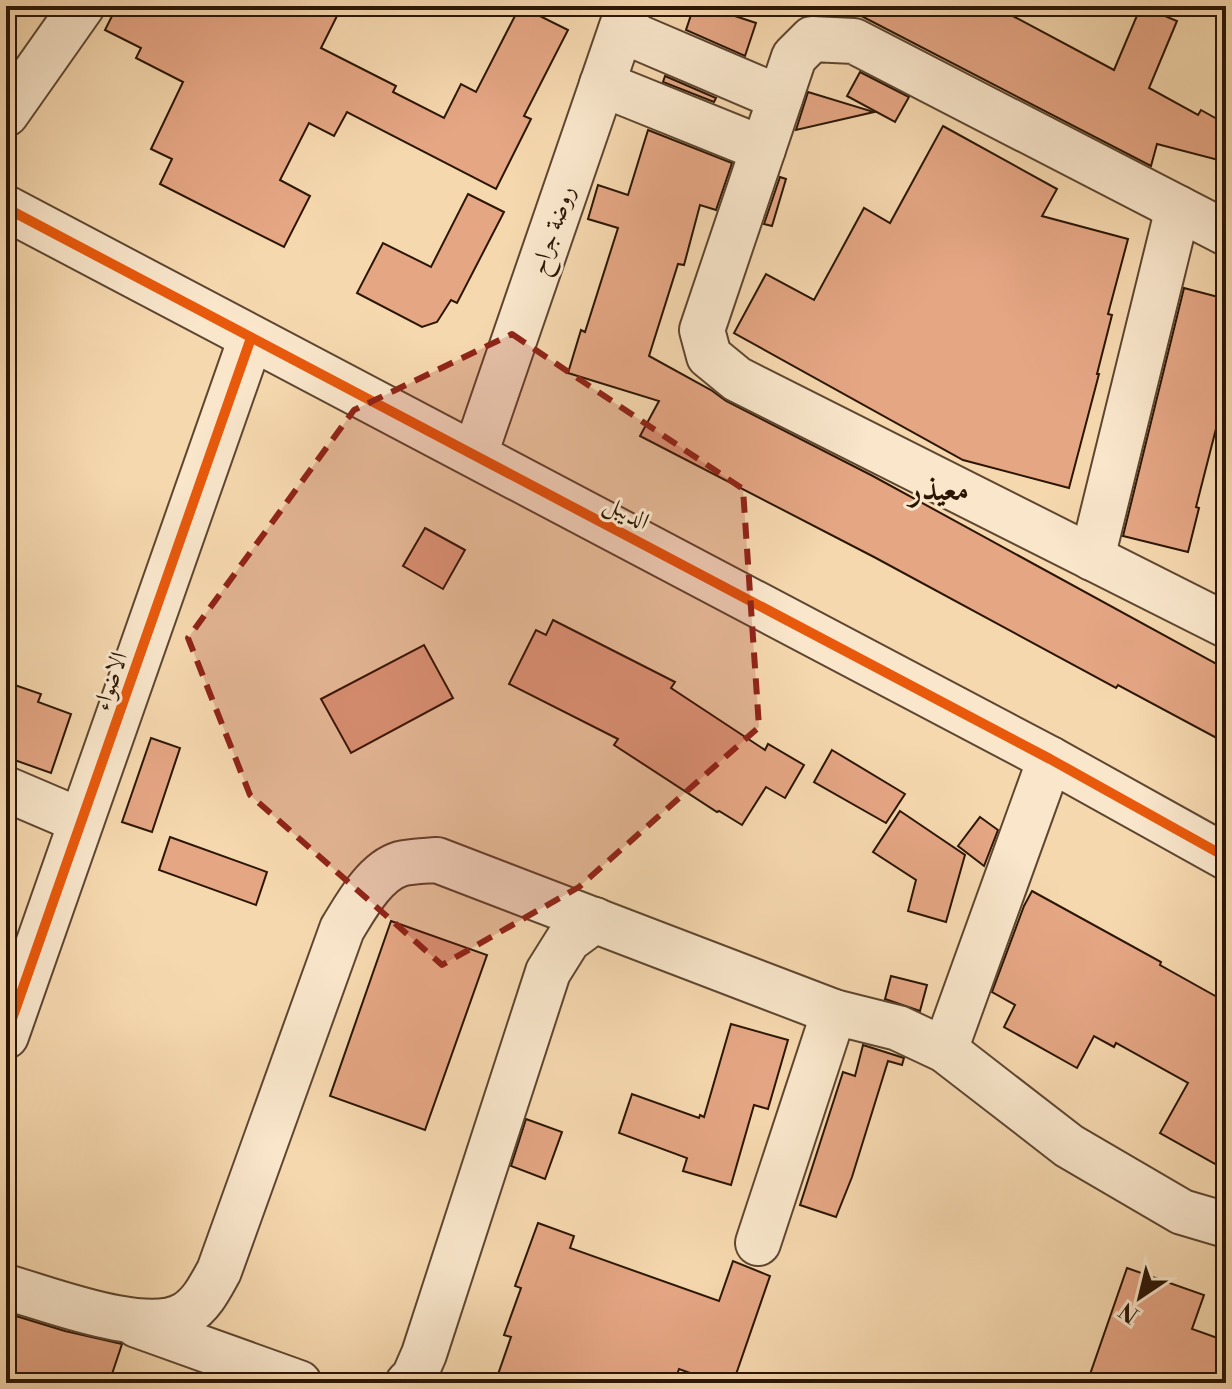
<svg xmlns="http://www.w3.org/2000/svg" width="1232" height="1389" font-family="'Libre Bodoni',Amiri,serif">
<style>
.building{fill:#e5a684;stroke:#2b1605;stroke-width:2}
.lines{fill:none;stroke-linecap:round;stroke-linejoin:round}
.minor-casing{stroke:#5e4630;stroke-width:48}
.minor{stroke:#f9e6cb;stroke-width:44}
.cycleway-casing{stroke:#f9e6cb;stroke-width:15}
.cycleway{stroke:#e8590c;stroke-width:10}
.marked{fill:#8f2418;fill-opacity:0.2;stroke:#8f2418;stroke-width:6;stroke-dasharray:16 10;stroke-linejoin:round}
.labels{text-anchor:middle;stroke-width:6;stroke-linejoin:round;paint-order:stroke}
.street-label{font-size:24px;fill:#2b1605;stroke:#f9e6cb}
.district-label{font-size:32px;font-weight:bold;fill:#2b1605;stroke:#f9e6cb}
</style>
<rect width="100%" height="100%" fill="#f6d8af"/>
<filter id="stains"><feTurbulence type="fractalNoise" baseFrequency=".0025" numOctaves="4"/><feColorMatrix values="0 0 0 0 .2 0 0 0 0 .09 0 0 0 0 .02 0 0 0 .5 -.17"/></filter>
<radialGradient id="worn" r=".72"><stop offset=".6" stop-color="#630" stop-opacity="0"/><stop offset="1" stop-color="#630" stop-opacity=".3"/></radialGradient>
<g class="building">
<path d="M117,6H342L321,48L396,86L393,92L444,118L461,84L476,92L520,6L568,30L524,116L531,119L496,189L347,112L334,136L309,123L280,180L310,196L284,247L160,184L172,159L151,149L183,82L136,58L141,48L105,30Z"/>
<path d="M694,6H705L756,23L745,56L686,30Z"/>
<path d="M842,6H994L1114,70L1141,6L1177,21L1149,88L1198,115L1201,110L1226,124V162L1157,144L1151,166Z"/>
<path d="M860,72L909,97L895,122L847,96Z"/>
<path d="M665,76L716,98L714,102L663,82Z"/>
<path d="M808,92L874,112L796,130Z"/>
<path d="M943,126L1057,189L1042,216L1128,239L1108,314L1112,315L1097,374H1099L1069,488L963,460L734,333L766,274L814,300L864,208L890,223Z"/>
<path d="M648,130L732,163L716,210L700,205L684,265L678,264L649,356L711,390L726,401L871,475L1226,669V743L1118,685L1116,688L874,557L640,436L659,401L568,373L581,330L585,332L618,228L588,219L598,185L628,195Z"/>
<path d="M780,177L786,179L772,226L764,224Z"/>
<path d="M468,194L504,212L457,303L451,300L437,322L422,327L357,293L383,243L431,267Z"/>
<path d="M1184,288L1226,299V405L1222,422L1218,421L1196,507L1199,508L1188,552L1123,536Z"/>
<path d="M425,528L465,550L443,589L403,566Z"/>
<path d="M553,620L675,682L671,688L765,750L768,744L804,765L785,798L766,787L742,825L719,811L717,812L614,745L618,739L509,684L536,630L546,635Z"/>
<path d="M424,645L453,698L351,753L321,699Z"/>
<path d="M6,682L41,694L38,702L71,714L51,773L6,757Z"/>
<path d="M151,738L180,748L152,832L122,822Z"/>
<path d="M832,750L905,794L886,823L814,782Z"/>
<path d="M900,811L965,855L946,922L908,911L916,880L873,852Z"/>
<path d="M980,817L998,830L984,866L958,846Z"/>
<path d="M170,837L267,872L256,905L159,870Z"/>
<path d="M1032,891L1161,962L1160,965L1226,1002V1170L1160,1133L1188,1083L1116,1043L1114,1047L1094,1036L1077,1068L1004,1027L1015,1005L992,992L1024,906Z"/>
<path d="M391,921L487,955L425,1130L330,1096Z"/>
<path d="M891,976L927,985L920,1011L885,999Z"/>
<path d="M731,1024L788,1040L768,1109L754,1105L731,1185L683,1171L687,1158L619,1133L632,1094L699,1118L700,1115L704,1117Z"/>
<path d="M863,1045L904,1058L902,1065L888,1061L852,1177L836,1217L800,1205L843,1072L855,1076Z"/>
<path d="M526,1119L562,1132L545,1179L511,1166Z"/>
<path d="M538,1223L574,1236L570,1248L719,1301L733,1261L770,1276L733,1383H718L679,1369L674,1383H495L511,1337L504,1335L521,1288L515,1286Z"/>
<path d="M1127,1268L1204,1295L1192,1329L1226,1341V1383H1087Z"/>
<path d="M6,1313L65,1331L122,1344L109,1383H18L6,1379Z"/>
</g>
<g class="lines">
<defs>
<g id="minor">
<path d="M621,30L780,98"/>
<path d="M602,84L763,149"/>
<path d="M6,114L82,6"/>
<path d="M6,208L1050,759L1226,857"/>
<path d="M1226,233L854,41L812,39L794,57L702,330L709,356L737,379L1226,625"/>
<path d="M475,454L629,6"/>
<path d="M1092,558L1178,208"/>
<path d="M6,789L81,821"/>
<path d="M6,1036L251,338"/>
<path d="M945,1050L1050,759"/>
<path d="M758,1243L834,1012"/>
<path d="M6,1287C49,1299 147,1338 186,1314C202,1304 210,1287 219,1271L342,929C355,908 374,872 400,864C411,861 425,861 437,860L834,1012L898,1028L945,1050L1069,1146L1182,1212L1226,1225"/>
<path d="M137,1325L299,1383"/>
<path d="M408,1383L414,1377L424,1354L548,972L568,940L595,920"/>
</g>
</defs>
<use href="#minor" class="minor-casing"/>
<use href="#minor" class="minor"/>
<defs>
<g id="cycleway">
<path d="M6,208L1050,759L1226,857"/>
<path d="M6,1036L251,338"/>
</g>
</defs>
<use href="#cycleway" class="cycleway-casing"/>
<use href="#cycleway" class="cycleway"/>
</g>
<path class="marked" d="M512,334L743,489L759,727L579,887L442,965L250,795L188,638L354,410Z"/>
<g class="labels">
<g class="street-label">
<text transform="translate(552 230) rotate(-71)" y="8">روضة جراح</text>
<text transform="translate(627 512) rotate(28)" y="8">الديبل</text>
<text transform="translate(110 681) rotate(-71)" y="8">الاضواء</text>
</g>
<g class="district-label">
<text x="939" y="500">معيذر</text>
</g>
</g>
<rect width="1232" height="1389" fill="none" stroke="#f6d8af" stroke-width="32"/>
<rect x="8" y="8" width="1216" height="1373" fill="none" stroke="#2b1605" stroke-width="4"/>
<rect x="16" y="16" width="1200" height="1357" fill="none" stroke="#2b1605" stroke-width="2"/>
<g transform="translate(1140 1297) rotate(215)" stroke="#f9e6cb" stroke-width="6" paint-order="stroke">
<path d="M0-6L14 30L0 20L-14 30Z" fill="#2b1605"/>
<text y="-12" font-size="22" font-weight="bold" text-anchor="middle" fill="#2b1605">N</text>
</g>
<rect width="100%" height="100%" filter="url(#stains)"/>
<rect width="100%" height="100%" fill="url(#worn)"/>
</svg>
